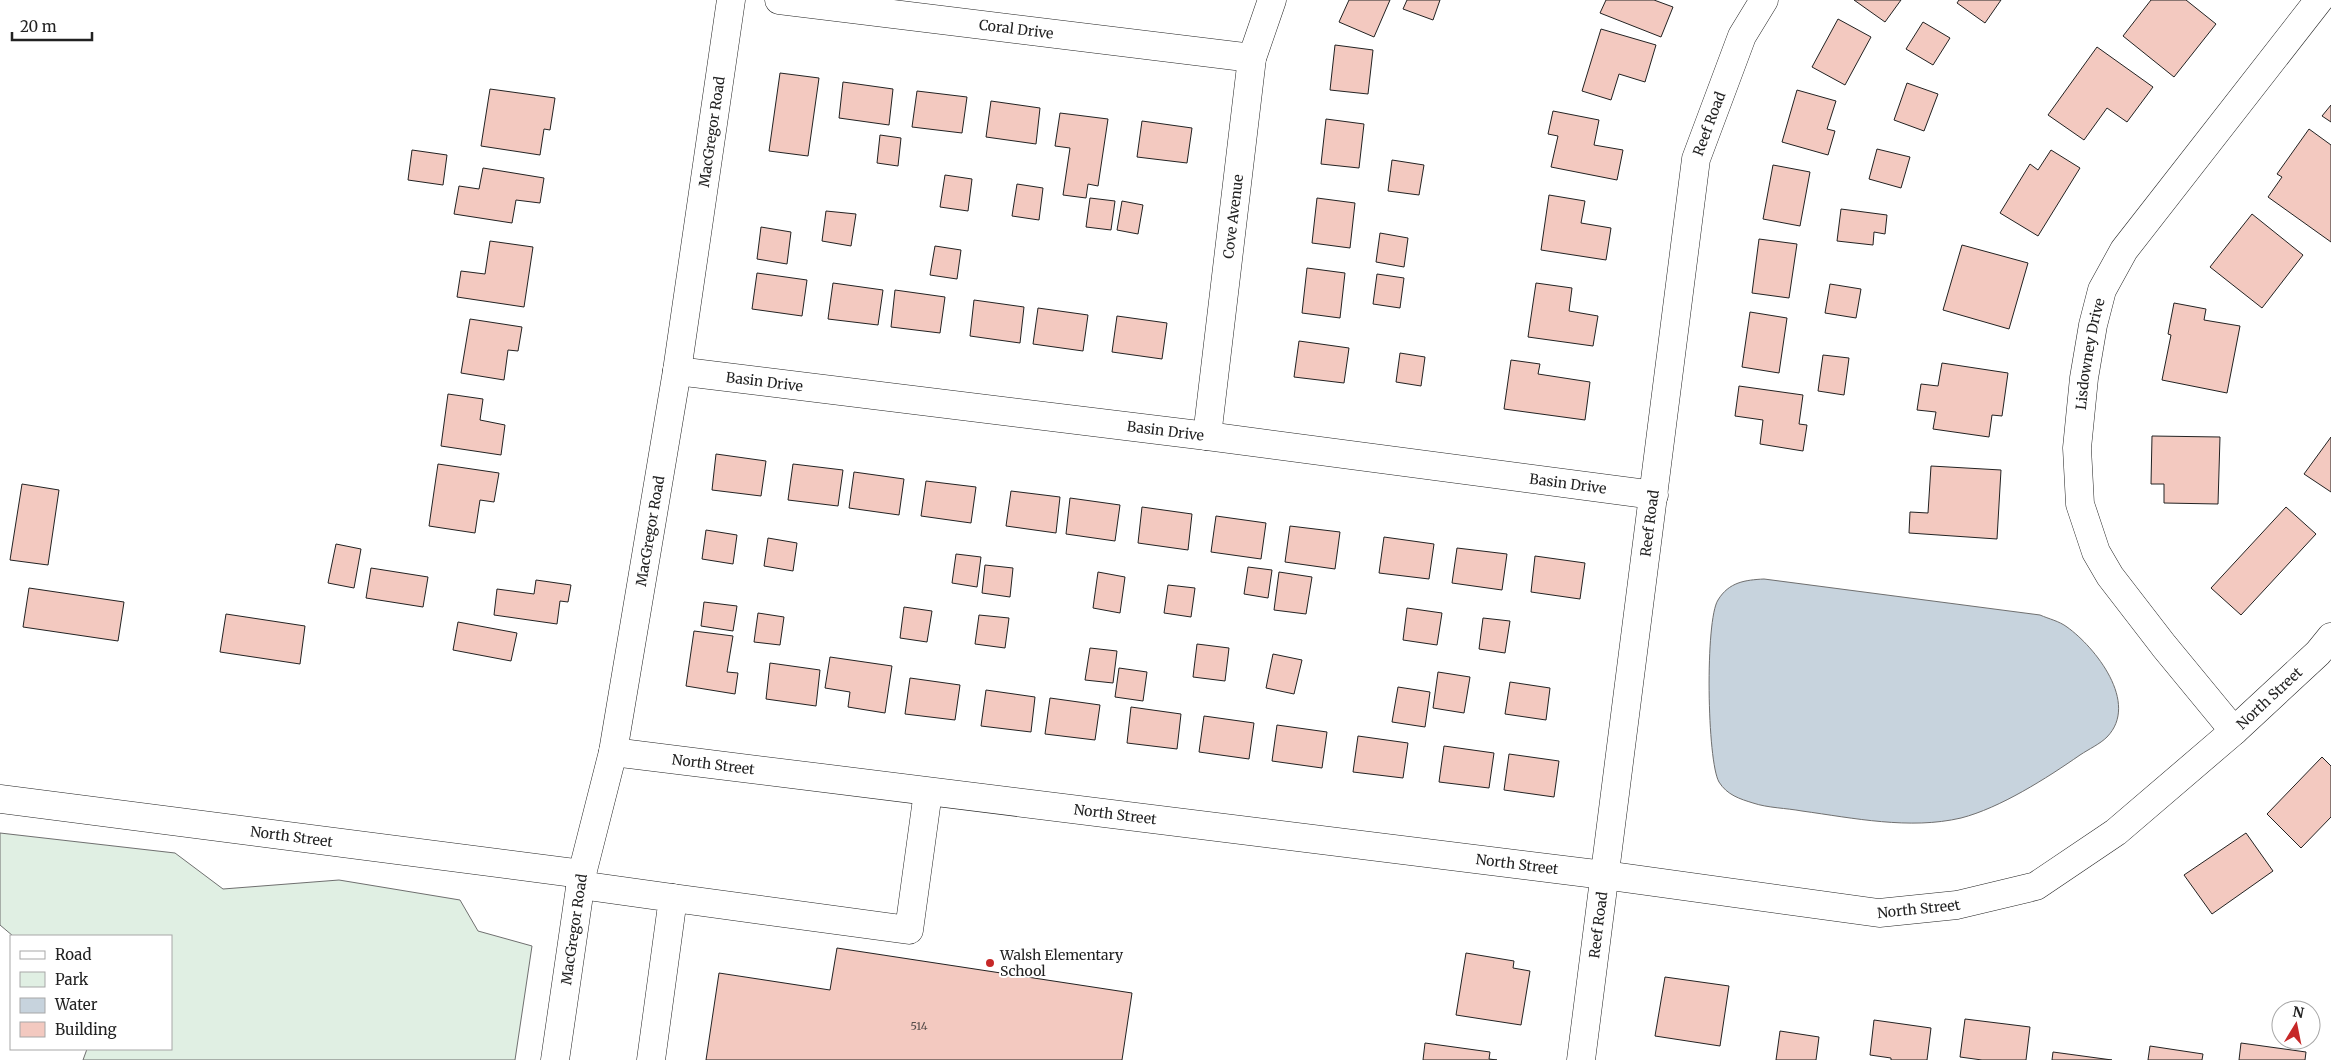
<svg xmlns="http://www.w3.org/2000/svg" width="2331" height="1060" font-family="Merriweather,serif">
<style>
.green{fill:#e0efe3;stroke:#6f6f6f}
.water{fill:#c7d3dd;stroke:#6f6f6f}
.building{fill:#f3c9c0;stroke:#222}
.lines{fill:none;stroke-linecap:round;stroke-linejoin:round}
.minor-casing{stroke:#222;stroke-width:29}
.minor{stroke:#fff;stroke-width:28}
.poi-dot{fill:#c62828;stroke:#fff;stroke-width:2}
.labels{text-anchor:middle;stroke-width:4;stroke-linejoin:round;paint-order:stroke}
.number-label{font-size:11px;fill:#564c4a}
.street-label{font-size:14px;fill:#222;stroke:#fff}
.poi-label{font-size:14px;fill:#222;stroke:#fff;text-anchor:start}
</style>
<rect width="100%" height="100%" fill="#fff"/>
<path class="green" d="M0,833L175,853L223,889L339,880L460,900L478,931L532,946L515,1060H83L87,1049H171V936H13L0,925Z"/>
<path class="water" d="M1764,579L2040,615C2049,619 2059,621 2067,627C2095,647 2140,703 2107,737C2100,744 2089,749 2080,755C2047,778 2000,808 1961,818C1910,830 1853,818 1802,811C1786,808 1768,808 1753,803C1740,799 1727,795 1719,782C1707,761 1705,620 1718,600C1729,582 1745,580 1764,579Z"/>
<g class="building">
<path d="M1349,0H1390L1374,37L1339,22Z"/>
<path d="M1407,0H1440L1433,20L1403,9Z"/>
<path d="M1606,0H1654L1673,7L1661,37L1600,13Z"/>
<path d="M1854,0H1901L1885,22Z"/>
<path d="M1959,0H2001L1985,23L1957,3Z"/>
<path d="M2151,0H2186L2216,24L2174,77L2123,36Z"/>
<path d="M1838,19L1871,37L1845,85L1812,67Z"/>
<path d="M1923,22L1950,38L1933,65L1906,49Z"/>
<path d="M1601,29L1656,45L1645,82L1619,74L1611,100L1582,91Z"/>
<path d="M1335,45L1373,50L1368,94L1330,90Z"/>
<path d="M2097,47L2153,87L2127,122L2107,108L2084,140L2048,115Z"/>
<path d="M780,73L819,78L808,156L769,151Z"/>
<path d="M843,82L893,89L889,125L839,118Z"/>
<path d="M1907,83L1938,94L1924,131L1894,120Z"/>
<path d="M490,89L555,98L550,130L544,129L540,155L481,146Z"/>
<path d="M1797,90L1836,101L1827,129L1835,131L1828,155L1782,142Z"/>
<path d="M917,91L967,97L962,133L912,127Z"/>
<path d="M991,101L1040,108L1036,144L986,137Z"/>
<path d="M2331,105V122L2322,116Z"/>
<path d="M1553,111L1599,120L1594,145L1623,150L1617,180L1551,167L1558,136L1548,134Z"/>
<path d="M1060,113L1108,119L1098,186L1088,184L1086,198L1063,195L1070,148L1055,146Z"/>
<path d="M1326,119L1364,124L1359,168L1321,164Z"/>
<path d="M1142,121L1192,128L1187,163L1137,157Z"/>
<path d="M2309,129L2331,145V242L2268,197L2282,177L2277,174Z"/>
<path d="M880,135L901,138L898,166L877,163Z"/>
<path d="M1877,149L1910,157L1901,188L1869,179Z"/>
<path d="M412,150L447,155L443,185L408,180Z"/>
<path d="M2051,150L2080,168L2038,236L2000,213L2030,164L2038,170Z"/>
<path d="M1392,160L1424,165L1419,195L1388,191Z"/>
<path d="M1773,165L1810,172L1800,226L1763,219Z"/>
<path d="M483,168L544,178L540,203L516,200L512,223L454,214L459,186L479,189Z"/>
<path d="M945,175L972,179L968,211L940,207Z"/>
<path d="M1017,184L1043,188L1039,220L1012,216Z"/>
<path d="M1549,195L1585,201L1581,223L1611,228L1606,260L1541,250Z"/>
<path d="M1090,198L1115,201L1111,230L1086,227Z"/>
<path d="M1317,198L1355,203L1350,248L1312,243Z"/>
<path d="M1122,201L1143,205L1138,234L1117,230Z"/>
<path d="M1841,209L1887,215L1885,234L1874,232L1873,245L1837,241Z"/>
<path d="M826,211L856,214L851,246L822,241Z"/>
<path d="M2252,214L2303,255L2262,308L2210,267Z"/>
<path d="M761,227L791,232L787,264L757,259Z"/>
<path d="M1380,233L1408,238L1404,267L1376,262Z"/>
<path d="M1759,239L1797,244L1789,298L1752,293Z"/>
<path d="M490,241L533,247L524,307L457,297L461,271L485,274Z"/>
<path d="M1962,245L2028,263L2009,329L1943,310Z"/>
<path d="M935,246L961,250L957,279L930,275Z"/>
<path d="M1307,268L1345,273L1340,318L1302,313Z"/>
<path d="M757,273L807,280L802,316L752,309Z"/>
<path d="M1377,274L1404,278L1400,308L1373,304Z"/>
<path d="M833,283L883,290L878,325L828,319Z"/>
<path d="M1536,283L1572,288L1569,311L1598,316L1593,346L1528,337Z"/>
<path d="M1830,284L1861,289L1856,318L1825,313Z"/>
<path d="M895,290L945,297L940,333L891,327Z"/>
<path d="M974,300L1024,307L1020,343L970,336Z"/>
<path d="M2174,303L2206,309L2204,320L2240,326L2227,393L2162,380L2171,335L2168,334Z"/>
<path d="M1038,308L1088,315L1083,351L1033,344Z"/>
<path d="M1750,312L1787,318L1779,373L1742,367Z"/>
<path d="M1117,316L1167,323L1162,359L1112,352Z"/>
<path d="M470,319L522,327L518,351L508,350L504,380L461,373Z"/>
<path d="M1299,341L1349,348L1344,383L1294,377Z"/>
<path d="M1400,353L1425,357L1421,386L1396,382Z"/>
<path d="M1823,355L1849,358L1844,395L1818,391Z"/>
<path d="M1511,360L1540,364L1538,374L1590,382L1585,420L1504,409Z"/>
<path d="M1942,363L2008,373L2002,416L1992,415L1989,437L1933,429L1936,412L1917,410L1921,384L1938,386Z"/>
<path d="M1739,386L1803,395L1799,424L1807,425L1803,451L1760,444L1763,420L1735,416Z"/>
<path d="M448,394L483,399L480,420L505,425L501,455L441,446Z"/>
<path d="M2152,436L2220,437L2218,504L2164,503V484H2151Z"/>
<path d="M2331,437V492L2304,474Z"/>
<path d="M716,454L766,461L761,496L712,490Z"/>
<path d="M438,464L499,473L494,502L480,500L475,533L429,526Z"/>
<path d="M793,464L843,470L838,506L788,500Z"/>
<path d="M1931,466L2001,470L1997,539L1909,533L1910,512L1928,513Z"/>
<path d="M854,472L904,479L899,515L849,508Z"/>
<path d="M926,481L976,487L971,523L921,516Z"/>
<path d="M22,484L59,490L48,565L10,560Z"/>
<path d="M1011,491L1060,497L1056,533L1006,526Z"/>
<path d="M1070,498L1120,505L1115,541L1066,534Z"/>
<path d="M1142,507L1192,514L1188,550L1138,543Z"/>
<path d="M2286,507L2316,534L2241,615L2211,588Z"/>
<path d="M1216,516L1266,523L1261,559L1211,552Z"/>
<path d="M1290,526L1340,532L1335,569L1285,562Z"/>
<path d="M706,530L737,535L733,564L702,559Z"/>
<path d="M1384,537L1434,544L1429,579L1379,573Z"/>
<path d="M768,538L797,543L793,571L764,566Z"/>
<path d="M336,544L361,549L354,588L328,583Z"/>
<path d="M1457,548L1507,554L1502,590L1452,583Z"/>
<path d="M956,554L981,557L977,587L952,583Z"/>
<path d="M1535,556L1585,563L1580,599L1531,592Z"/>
<path d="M985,565L1013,568L1010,597L982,593Z"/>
<path d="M1248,567L1272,570L1268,598L1244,594Z"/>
<path d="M371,568L428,577L423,607L366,598Z"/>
<path d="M1098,572L1125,577L1120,613L1093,608Z"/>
<path d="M1279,572L1312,577L1306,614L1274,610Z"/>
<path d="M536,580L571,585L568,602L560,601L557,624L494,615L497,589L534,594Z"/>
<path d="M1168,585L1195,588L1191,617L1164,613Z"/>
<path d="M29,588L124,602L118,641L23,627Z"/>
<path d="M704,602L737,606L733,631L701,626Z"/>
<path d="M904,607L932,611L927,642L900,638Z"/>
<path d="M1407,608L1442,613L1437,645L1403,640Z"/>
<path d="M758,613L784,617L780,645L754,642Z"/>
<path d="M226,614L305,626L300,664L220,652Z"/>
<path d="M979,615L1009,618L1005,648L975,644Z"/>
<path d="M1483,618L1510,621L1505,653L1479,649Z"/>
<path d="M458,622L517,633L511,661L453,650Z"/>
<path d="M694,631L733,636L727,672L738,673L735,694L686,686Z"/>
<path d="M1197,644L1229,648L1225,681L1193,677Z"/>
<path d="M1090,648L1117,651L1113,683L1085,680Z"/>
<path d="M1273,654L1302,660L1294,694L1266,688Z"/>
<path d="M830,657L892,666L885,713L848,707L850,692L825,688Z"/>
<path d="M770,663L820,670L816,706L766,699Z"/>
<path d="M1119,668L1147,672L1143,701L1115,697Z"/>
<path d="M1438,672L1470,677L1464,713L1433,708Z"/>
<path d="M910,678L960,685L955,720L905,714Z"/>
<path d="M1510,682L1550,688L1546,720L1505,714Z"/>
<path d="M1398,687L1430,692L1425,727L1392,722Z"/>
<path d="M986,690L1035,697L1031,732L981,726Z"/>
<path d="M1050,698L1100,705L1095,740L1045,734Z"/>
<path d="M1131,707L1181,714L1177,749L1127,743Z"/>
<path d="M1204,716L1254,723L1249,759L1199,752Z"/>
<path d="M1277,725L1327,732L1322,768L1272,761Z"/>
<path d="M1358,736L1408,743L1403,778L1353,772Z"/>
<path d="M1444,746L1494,753L1489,788L1439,782Z"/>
<path d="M1509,754L1559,761L1554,797L1504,790Z"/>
<path d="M2322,757L2331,766V817L2301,848L2267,814Z"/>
<path d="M2246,833L2273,871L2212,914L2184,875Z"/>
<path d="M837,948L1132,993L1122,1060H706L719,973L830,990Z"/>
<path d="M1466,953L1514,961L1513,968L1530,971L1521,1025L1456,1015Z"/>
<path d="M1665,977L1729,986L1720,1046L1655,1036Z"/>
<path d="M1965,1019L2030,1027L2026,1060H1982L1960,1057Z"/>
<path d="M1874,1020L1931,1028L1927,1060H1891V1058L1870,1055Z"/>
<path d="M1780,1031L1819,1037L1816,1060H1776Z"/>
<path d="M1425,1043L1490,1052L1489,1059L1497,1060H1423Z"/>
<path d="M2241,1043L2306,1052L2305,1060H2239Z"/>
<path d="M2150,1046L2203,1054L2202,1060H2148Z"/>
<path d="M2053,1052L2112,1060H2052Z"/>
</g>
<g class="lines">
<defs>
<g id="minor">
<path id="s1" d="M779,0L1252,58"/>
<path id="s2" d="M677,371L1207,436L1654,495"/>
<path id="s3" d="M1207,436L1252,58L1272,0"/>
<path id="s4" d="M2234,731L2164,646L2110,576L2096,552L2080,504L2077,448L2084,378L2093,325L2102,290L2124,250L2319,0"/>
<path id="s5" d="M613,752L1604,875L1879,913L1957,905L2036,886L2116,832L2234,731L2318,653L2331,637"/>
<path id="s6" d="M0,799L582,874"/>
<path d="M580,885L673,898L651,1060"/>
<path d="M673,898L909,930L928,792"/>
<path id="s7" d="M555,1060L582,874L613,752L677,371L731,0"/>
<path id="s8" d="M1581,1060L1696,159L1742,36L1764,0"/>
</g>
</defs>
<use href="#minor" class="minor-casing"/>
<use href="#minor" class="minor"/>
</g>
<circle class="poi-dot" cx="990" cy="963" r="5"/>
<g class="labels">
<g class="number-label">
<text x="919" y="1030">514</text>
</g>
<g class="street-label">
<text dy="5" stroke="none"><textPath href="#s1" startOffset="239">Coral Drive</textPath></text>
<text dy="5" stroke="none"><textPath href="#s8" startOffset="946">Reef Road</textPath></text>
<text dy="5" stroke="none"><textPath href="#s7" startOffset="942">MacGregor Road</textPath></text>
<text dy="5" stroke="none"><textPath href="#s3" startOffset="221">Cove Avenue</textPath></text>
<text dy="5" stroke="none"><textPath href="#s4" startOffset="428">Lisdowney Drive</textPath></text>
<text dy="5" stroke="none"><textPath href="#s2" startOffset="88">Basin Drive</textPath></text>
<text dy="5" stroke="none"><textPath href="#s2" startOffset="492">Basin Drive</textPath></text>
<text dy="5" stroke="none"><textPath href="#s2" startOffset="898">Basin Drive</textPath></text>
<text dy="5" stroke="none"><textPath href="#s8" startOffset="541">Reef Road</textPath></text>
<text dy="5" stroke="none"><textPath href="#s7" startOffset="538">MacGregor Road</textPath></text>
<text dy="5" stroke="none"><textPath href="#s5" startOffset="1736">North Street</textPath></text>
<text dy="5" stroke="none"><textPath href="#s5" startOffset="101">North Street</textPath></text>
<text dy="5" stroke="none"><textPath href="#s5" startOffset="506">North Street</textPath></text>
<text dy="5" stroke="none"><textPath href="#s6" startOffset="294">North Street</textPath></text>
<text dy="5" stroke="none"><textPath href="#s5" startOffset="911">North Street</textPath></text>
<text dy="5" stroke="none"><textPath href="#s5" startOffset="1316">North Street</textPath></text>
<text dy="5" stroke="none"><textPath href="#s8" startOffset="136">Reef Road</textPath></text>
<text dy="5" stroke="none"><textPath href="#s7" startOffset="132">MacGregor Road</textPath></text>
</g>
<g class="poi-label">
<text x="1000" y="960">Walsh Elementary<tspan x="1000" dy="16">School</tspan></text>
</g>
</g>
<rect x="10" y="935" width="162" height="115" fill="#ffffff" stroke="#a7a7a7"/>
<rect x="20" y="951" width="25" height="8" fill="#ffffff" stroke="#a7a7a7"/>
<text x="55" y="960" font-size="15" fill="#222222">Road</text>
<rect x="20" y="972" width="25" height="15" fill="#e0efe3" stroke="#a7a7a7"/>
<text x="55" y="985" font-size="15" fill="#222222">Park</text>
<rect x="20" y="998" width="25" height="15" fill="#c7d3dd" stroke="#a7a7a7"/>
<text x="55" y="1010" font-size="15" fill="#222222">Water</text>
<rect x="20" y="1022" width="25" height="15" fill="#f3c9c0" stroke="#a7a7a7"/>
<text x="55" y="1035" font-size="15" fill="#222222">Building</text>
<g transform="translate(2296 1025) rotate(10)"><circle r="24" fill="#ffffff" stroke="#a7a7a7"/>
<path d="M0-4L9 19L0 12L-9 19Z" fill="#c62828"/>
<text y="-8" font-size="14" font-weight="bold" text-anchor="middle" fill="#222222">N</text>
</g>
<path d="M12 32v8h80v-8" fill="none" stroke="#222222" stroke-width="2.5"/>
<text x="20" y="32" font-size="15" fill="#222222" stroke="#ffffff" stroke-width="4" paint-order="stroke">20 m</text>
</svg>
